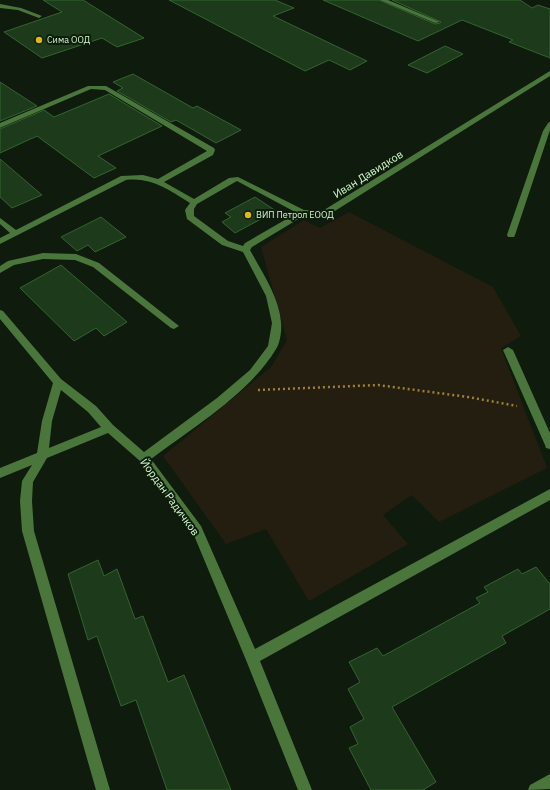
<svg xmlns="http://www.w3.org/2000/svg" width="550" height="790" font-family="'IBM Plex Sans',sans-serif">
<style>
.green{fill:#241e11}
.building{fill:#1d3a1b;stroke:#33642f}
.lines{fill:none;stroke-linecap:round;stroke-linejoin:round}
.path{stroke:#a27e38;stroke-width:2.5;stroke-dasharray:2 3;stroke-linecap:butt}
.minor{fill:#4a763c;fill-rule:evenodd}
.poi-dot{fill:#dcb916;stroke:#0e1b0d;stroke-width:1.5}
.labels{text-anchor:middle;stroke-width:4;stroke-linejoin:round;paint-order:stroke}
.far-poi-label{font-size:9px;fill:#d3facc;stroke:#0e1b0d;text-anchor:start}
.street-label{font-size:11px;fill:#d3facc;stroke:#0e1b0d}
</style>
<rect width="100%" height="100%" fill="#0e1b0d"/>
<path class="green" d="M349,212L493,287L521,336L501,348L547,468L439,522L412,495L383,515L408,544L309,601L266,529L226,544L163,456L271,367L287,340L261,247L304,220L320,228Z"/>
<g class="building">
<path d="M43,0H83L144,38L117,47L102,38L42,58L4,32L62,12Z"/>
<path d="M169,0H275L294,8L273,16L367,61L350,70L329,60L305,71Z"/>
<path d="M323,0H379L435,24L440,23L441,22L392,0H520L532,8L538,5L550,9V58L509,42L513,40L462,20L418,41Z"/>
<path d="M445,46L463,54L427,73L408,65Z"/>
<path d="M133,74L193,108L197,106L241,130L216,143L176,120L171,122L117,91L123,88L113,82Z"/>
<path d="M0,82L37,106L0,121Z"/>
<path d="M109,94L162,126L98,156L116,168L94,178L37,136L0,153V129L44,110L54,117Z"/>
<path d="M0,159L42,195L12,208L0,197Z"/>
<path d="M255,197L276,211L235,233L222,222L231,217L225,213Z"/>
<path d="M101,217L126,237L95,252L88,245L77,251L61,237Z"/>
<path d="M61,265L127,322L104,336L96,328L74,341L20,288Z"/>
<path d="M98,560L104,576L117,569L135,619L143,616L168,682L184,675L231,790H167L136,700L121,706L97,636L88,640L68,574Z"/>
<path d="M536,567L550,584V609L502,636L506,643L392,707L436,782L423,790H371L349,748L358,744L350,727L364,719L348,689L360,682L349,662L377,648L383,656L480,603L476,598L488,592L484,587L518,569L522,574Z"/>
</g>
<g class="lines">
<path class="path" d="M258,390L378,385L468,397L517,406"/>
<g class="minor">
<path d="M380,0H388L440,22L435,23Z"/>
<path d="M0,4L21,8L42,16L39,18L18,10L0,8Z"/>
<path d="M550,71V76L330,214L305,215L252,247L250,250C262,272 279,297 281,322C282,329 280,344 276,349C250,393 192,428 151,459L201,526L255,649L550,489V500L260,661L312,790H298L246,660L193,533L140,461L108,433L47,458L33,482L32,501L34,531L110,790H96L22,531L20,501L22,481L32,465L0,478V468L37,453L42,421L53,383L0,319V310L3,311L61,379L96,406L113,425L144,452L217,398L250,370L268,346L272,323L266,296L243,252L222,245L187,219L185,210L190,203C169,190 151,177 126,180L0,244V238L10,233L0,224V218L16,230L121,176L143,175L158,179L207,151L105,90L91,89L2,127L0,128V123L88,86H106L214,148L215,150L213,155L164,182L194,199L229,178L238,177L304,210H324ZM237,181L297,213L245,243L243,246L228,241L194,216V209L197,204ZM61,390L88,412L101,427L49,448L52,421Z"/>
<path d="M550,122V130L515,235L514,237H508L507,235L543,131L548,123Z"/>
<path d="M43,253L76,254L99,263L179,326L174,329L171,328L93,267L75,260L43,259L14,265L0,273V266L8,261Z"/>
<path d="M508,347L513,350L550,433V449L546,448L545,445L503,350Z"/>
<path d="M550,774V789L528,790L530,785Z"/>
</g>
</g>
<g class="poi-dot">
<circle cx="39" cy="40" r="4"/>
<circle cx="248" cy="215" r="4"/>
</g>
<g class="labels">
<g class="far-poi-label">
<text x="47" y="43">Сима ООД</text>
<text x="256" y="218">ВИП Петрол ЕООД</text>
</g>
<g class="street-label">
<text transform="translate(368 174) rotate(-32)" y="4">Иван Давидков</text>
<text transform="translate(170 497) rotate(54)" y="4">Йордан Радичков</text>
</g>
</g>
</svg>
